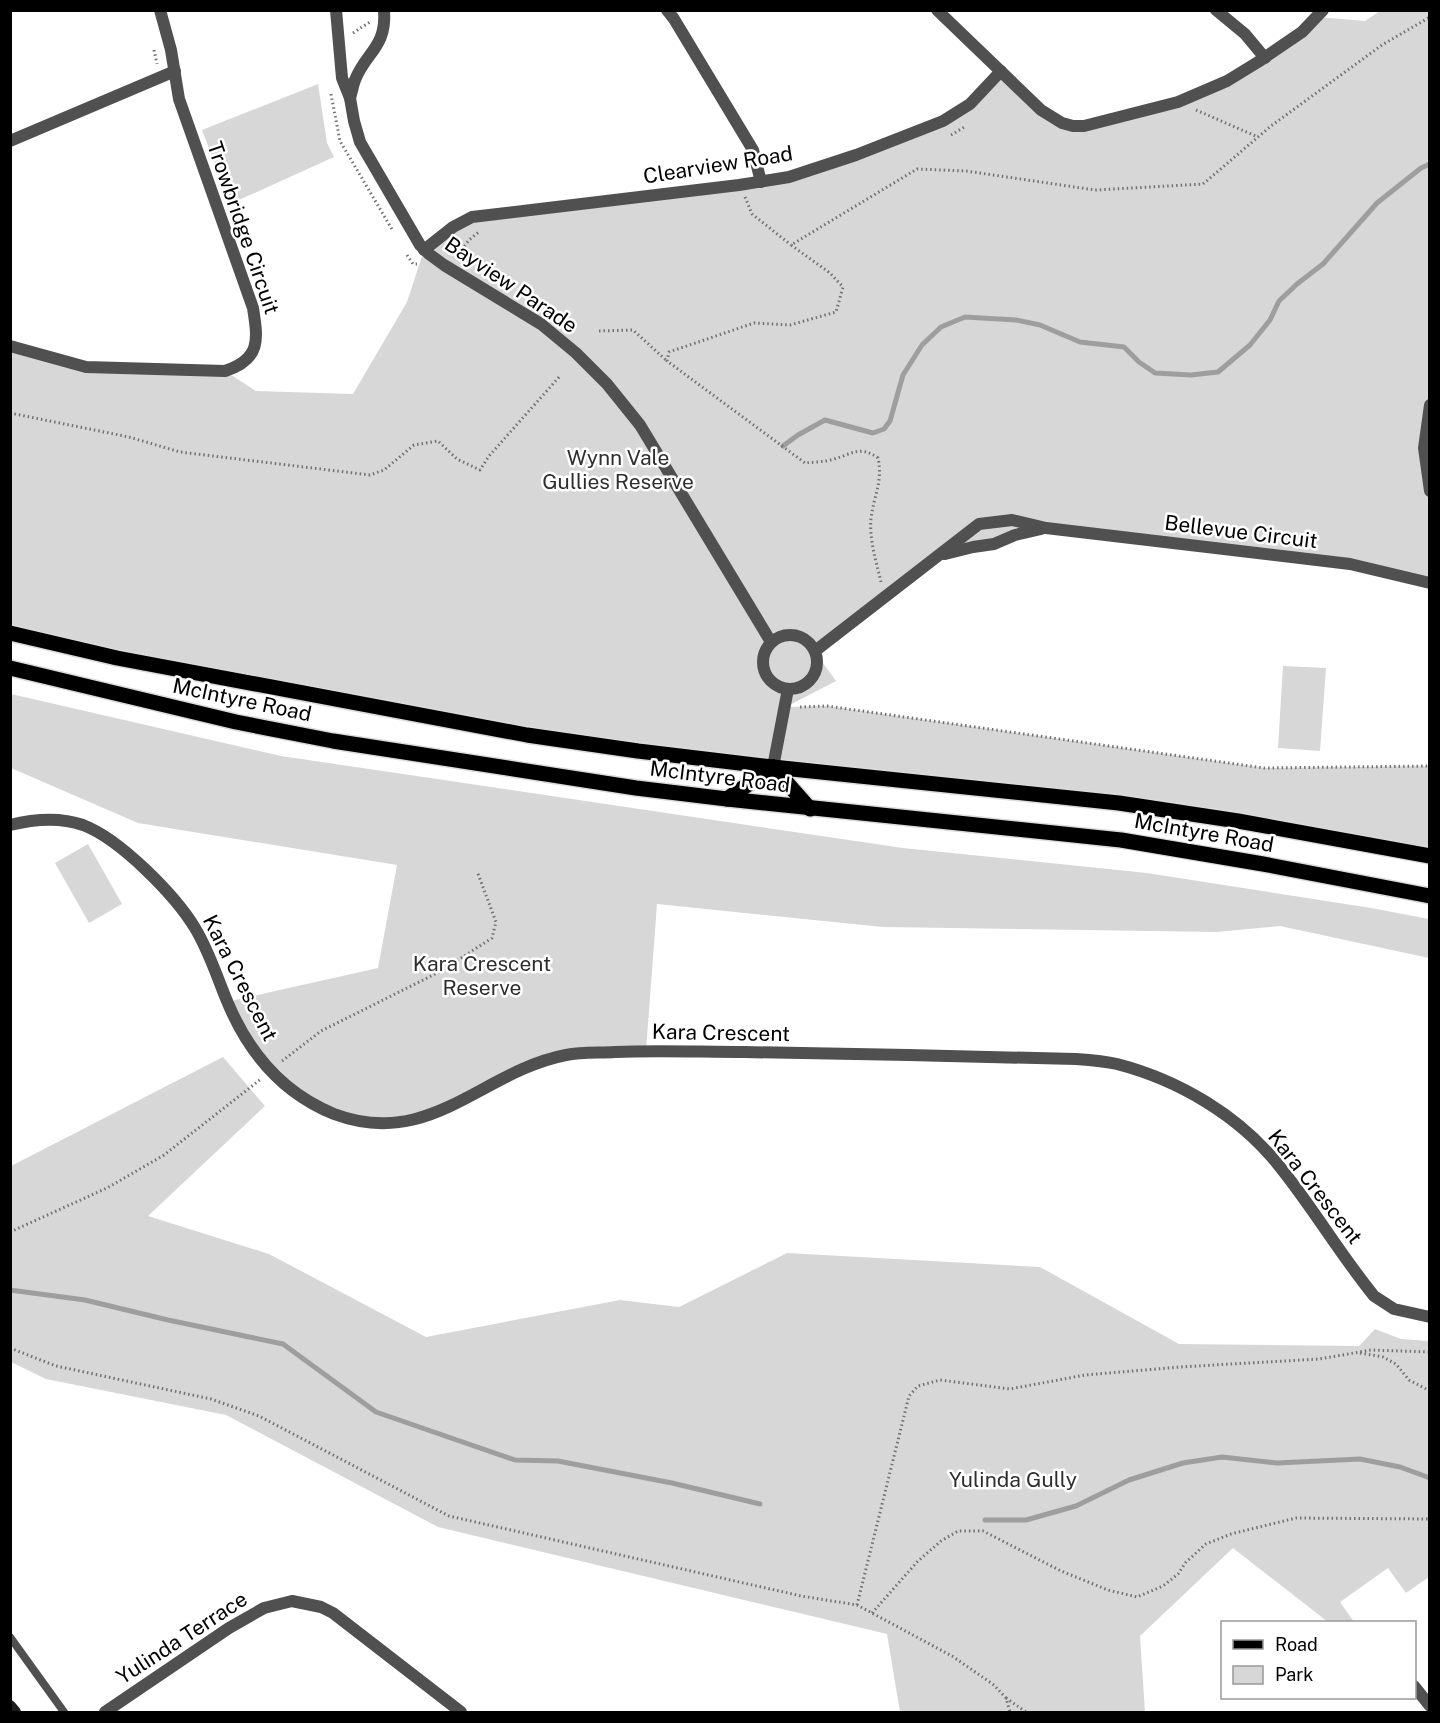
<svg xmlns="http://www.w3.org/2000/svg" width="1440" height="1723" font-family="'Public Sans',sans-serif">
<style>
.green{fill:#d7d7d7}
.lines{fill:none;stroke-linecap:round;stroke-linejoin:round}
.stream{stroke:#9e9e9e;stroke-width:5}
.primary-casing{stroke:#dbdbdb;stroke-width:18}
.path{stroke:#727272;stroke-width:3;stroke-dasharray:1.5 3;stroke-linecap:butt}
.service{stroke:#505050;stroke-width:8}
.minor{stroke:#505050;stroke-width:12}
.secondary{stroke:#1d1d1d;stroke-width:12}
.primary{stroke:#000;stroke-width:15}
.labels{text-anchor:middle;stroke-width:5;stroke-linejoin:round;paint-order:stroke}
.street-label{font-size:21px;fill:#000;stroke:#fff}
.park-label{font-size:21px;fill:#2e2e2e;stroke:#fff}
</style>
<rect width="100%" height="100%" fill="#fff"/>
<g class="green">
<path d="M1380,11H1429V583L1350,564L1046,528L941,555L815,652L836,681L786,707L827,706L1264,768L1429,766V856L1238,821L638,751L11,633V346L75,365L225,371L256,391L353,394L407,302L424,250L463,220L761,182L943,121L1001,71L1041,110L1073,126L1206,91L1318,17L1365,21Z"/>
<path d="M318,84L327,143L334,157L230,204L202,130Z"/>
<path d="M1283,666L1326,668L1320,751L1278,748Z"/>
<path d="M11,694L281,756L903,848L1147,873L1371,908L1429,919V958L1280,926L1217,932L883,927L657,904L646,1051L564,1056L434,1114L355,1119L285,1086L229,1004L235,1000L378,968L397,865L138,823L11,768Z"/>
<path d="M88,844L122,904L89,923L55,863Z"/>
<path d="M223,1057L265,1106L148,1216L269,1254L426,1337L620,1300L679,1307L787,1253L1040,1267L1179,1344L1359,1346L1375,1329L1401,1339L1429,1341V1577L1406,1593L1388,1568L1340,1602L1354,1622H1328L1233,1548L1140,1636L1145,1712H900L887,1634L438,1527L226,1415L46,1379L11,1362V1166Z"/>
</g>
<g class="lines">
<g class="stream">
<path d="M783,446L798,435L825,420L873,433L884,429L890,421L903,375L922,345L941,327L965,317L1016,320L1040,325L1080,342L1124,347L1139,362L1155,373L1191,375L1218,372L1250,345L1270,320L1279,301L1297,284L1323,264L1377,203L1421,168L1430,164"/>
<path d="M10,1290L85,1300L168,1320L283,1344L376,1412L515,1460L558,1461L672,1483L760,1504"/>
<path d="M985,1520H1026L1076,1506L1129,1480L1183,1463L1222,1457L1277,1463L1360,1459L1400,1467L1430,1478"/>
</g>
<defs>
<g id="primary">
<path d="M10,633L117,658L527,735L638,751L773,767L1119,803L1238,821L1430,856"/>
<path d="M10,668L236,722L333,741L636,788L727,799L1121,840L1263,864L1430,896"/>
<path d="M773,767L810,809"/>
<path d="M727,799L773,767"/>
</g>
</defs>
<use href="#primary" class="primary-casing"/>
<g class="path">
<path d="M353,33L370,22"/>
<path d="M154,50L157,64"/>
<path d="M331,94L340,141L393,231"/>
<path d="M1196,110L1258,137"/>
<path d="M951,135L966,126"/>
<path d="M745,197L752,214L791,245"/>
<path d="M407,255L413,264H417"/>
<path d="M455,255L459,254L469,240L480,231"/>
<path d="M599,331L633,330L667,361"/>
<path d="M10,413L129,437L180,452L370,475L384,470L414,445L438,441L457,459L480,470L489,456L560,376"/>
<path d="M881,582C876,561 869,539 871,518C874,495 883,482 878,458C860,445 852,454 834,459C825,462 814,462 805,463L667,361L669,352L754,323L790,325L836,312L843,287L830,273L791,245L917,169L966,171L1095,190L1203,184L1271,126L1382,45L1430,17"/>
<path d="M800,707L827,706L1264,768L1430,766"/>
<path d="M282,1061L321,1031L441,971L492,938L496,922L477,871"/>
<path d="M10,1232L107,1188L164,1155L261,1079"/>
<path d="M10,1348L56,1366L211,1399L259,1416L449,1516L801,1596L857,1605L952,1656L994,1685L1006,1698L1010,1712"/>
<path d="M1360,1353L1383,1357L1396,1364L1409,1380L1430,1391"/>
<path d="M857,1605L909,1396L918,1386L940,1380L1010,1389L1085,1375L1180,1367L1319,1359L1371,1350L1430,1352"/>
<path d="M872,1613L918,1561L941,1541L958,1531H983L1061,1571L1108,1590L1137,1597L1163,1586L1178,1574L1186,1562L1206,1544L1231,1534L1296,1518L1430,1519"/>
<path d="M1006,1698L1026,1712"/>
</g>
<path class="service" d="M10,1637L64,1712"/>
<g class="minor">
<path d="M336,10L342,78L350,98L354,121L360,142L420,245L429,254L444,265L541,324L576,353L607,384L640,425L771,642"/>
<path d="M667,10L674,19L753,150L761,182"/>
<path d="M937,10L1041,110L1062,123L1073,126H1084L1178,102L1227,81L1258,62L1302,32L1323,10"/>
<path d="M1216,10L1245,34L1265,58"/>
<path d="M350,98C352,92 353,85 355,80C366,52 387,47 384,10"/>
<path d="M10,141L175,71"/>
<path d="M424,250L453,227L472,217L739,185L789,177L856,155L943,121L970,104L1001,71"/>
<path d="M10,346L86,367L225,371C261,359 258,340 253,308L179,99L171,50L160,10"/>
<path d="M1430,405L1424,448L1430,491"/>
<path d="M945,554L973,547L994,544L1015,535L1041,529"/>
<circle cx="790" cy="662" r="27"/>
<path d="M815,651L979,524L1012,520L1046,528L1350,564L1430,583"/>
<path d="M773,767L788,689"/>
<path d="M10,825C34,819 60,817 83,825C120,839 175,895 195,928C209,951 217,977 227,1001C248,1052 282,1093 334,1114C430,1150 482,1071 566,1055C582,1052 598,1053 615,1052C658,1050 701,1052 744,1052C855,1054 965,1056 1076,1059C1090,1060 1104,1061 1117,1064C1179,1080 1240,1116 1280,1167C1313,1208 1340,1254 1374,1296L1394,1309L1430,1317"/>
<path d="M1414,1686L1430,1706"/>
<path d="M105,1712L229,1628L264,1608L292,1601L321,1607L333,1613L461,1712"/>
</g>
<path class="secondary" d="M10,1706L15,1712"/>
<use href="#primary" class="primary"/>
</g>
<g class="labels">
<g class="street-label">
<text transform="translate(718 165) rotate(-9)" y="7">Clearview Road</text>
<text transform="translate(243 228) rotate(71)" y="7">Trowbridge Circuit</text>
<text transform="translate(511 285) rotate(34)" y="7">Bayview Parade</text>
<text transform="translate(1241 532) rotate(7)" y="7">Bellevue Circuit</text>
<text transform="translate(242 700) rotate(12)" y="7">McIntyre Road</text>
<text transform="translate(720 777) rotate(7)" y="7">McIntyre Road</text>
<text transform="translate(1204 833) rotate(10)" y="7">McIntyre Road</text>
<text transform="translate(240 978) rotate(63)" y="7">Kara Crescent</text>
<text transform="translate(721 1033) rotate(1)" y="7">Kara Crescent</text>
<text transform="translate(1315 1187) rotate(52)" y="7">Kara Crescent</text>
<text transform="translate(182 1638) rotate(-33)" y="7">Yulinda Terrace</text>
</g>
<g class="park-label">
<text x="618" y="465">Wynn Vale<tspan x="618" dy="24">Gullies Reserve</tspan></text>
<text x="482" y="971">Kara Crescent<tspan x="482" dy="24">Reserve</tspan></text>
<text x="1013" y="1487">Yulinda Gully</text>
</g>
</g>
<rect width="1440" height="1723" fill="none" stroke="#000000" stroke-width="24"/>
<rect x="1221" y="1621" width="195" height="78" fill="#ffffff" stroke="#999999" stroke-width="1.5"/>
<rect x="1233" y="1640" width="30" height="9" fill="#000000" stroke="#999999" stroke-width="1.5"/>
<text x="1275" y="1651" font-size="18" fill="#000000">Road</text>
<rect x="1233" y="1666" width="30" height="18" fill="#d7d7d7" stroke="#999999" stroke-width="1.5"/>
<text x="1275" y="1681" font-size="18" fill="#000000">Park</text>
</svg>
